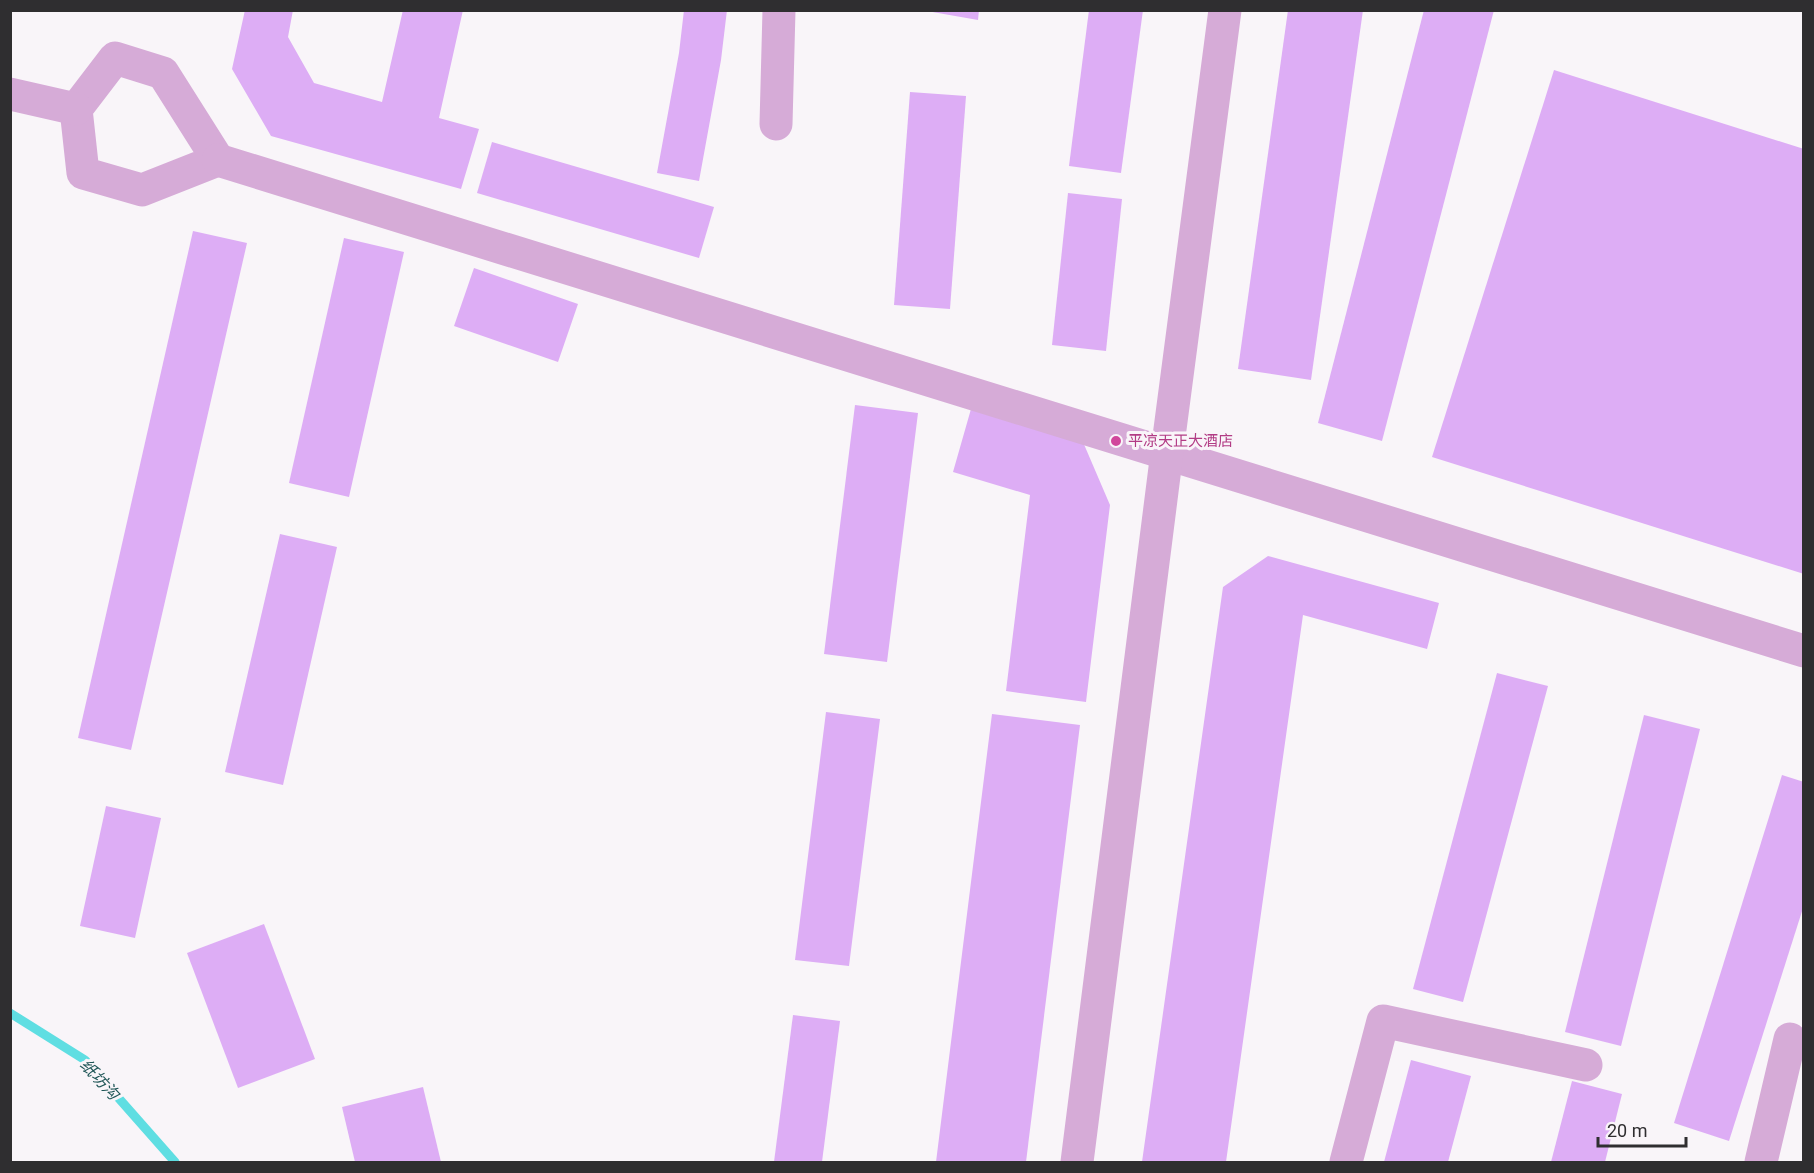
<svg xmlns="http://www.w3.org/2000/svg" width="1814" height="1173" font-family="Roboto,'Noto Sans SC',sans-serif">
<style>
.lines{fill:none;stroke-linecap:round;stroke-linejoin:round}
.stream{stroke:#5fdee2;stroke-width:9}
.building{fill:#ddadf5}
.minor{stroke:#d6abd7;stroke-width:33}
.hotel-dot{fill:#d1479c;stroke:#f9f5f9;stroke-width:2}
.labels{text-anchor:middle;stroke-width:6;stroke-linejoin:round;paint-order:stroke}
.hotel-label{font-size:15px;fill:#b23c85;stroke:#f9f5f9;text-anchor:start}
.water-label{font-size:16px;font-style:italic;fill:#1e5556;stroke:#f9f5f9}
</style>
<rect width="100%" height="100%" fill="#f9f5f9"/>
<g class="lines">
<path class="stream" d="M10,1013L85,1060L175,1162"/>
</g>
<g class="building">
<path d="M245,10H293L288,37L314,83L382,102L403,10H463L439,118L479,129L461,189L271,136L232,69Z"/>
<path d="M684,10H727L721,60L699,181L657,173L679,53Z"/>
<path d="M921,10H979L978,20Z"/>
<path d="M1089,10H1143L1121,173L1069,166Z"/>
<path d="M1288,10H1363L1311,380L1238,369Z"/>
<path d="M1424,10H1494L1382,441L1318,423Z"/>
<path d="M1554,70L1804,149V574L1432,457Z"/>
<path d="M910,92L966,96L950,309L894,305Z"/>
<path d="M492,142L714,207L699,258L477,193Z"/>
<path d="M1068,193L1122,199L1106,351L1052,345Z"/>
<path d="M193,231L247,243L131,750L78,738Z"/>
<path d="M344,238L404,252L349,497L289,483Z"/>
<path d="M474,268L578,304L558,362L454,326Z"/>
<path d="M855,405L918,413L887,662L824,654Z"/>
<path d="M971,409L1083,442L1110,505L1086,702L1006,691L1030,495L953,472Z"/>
<path d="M280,534L337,547L283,785L225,772Z"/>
<path d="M1268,556L1439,603L1427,649L1303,615L1226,1162H1142L1223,587Z"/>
<path d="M1497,673L1548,686L1463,1002L1413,989Z"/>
<path d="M826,712L880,719L849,966L795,960Z"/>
<path d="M992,714L1080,725L1026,1162H936Z"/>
<path d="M1644,715L1700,729L1621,1046L1565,1032Z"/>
<path d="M1782,775L1804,782V905L1729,1141L1674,1123Z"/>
<path d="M106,806L161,818L135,938L80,926Z"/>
<path d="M264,924L315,1059L238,1088L187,953Z"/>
<path d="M793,1015L840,1021L822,1162H774Z"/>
<path d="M1411,1060L1471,1076L1448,1162H1384Z"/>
<path d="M1572,1081L1622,1094L1605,1162H1551Z"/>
<path d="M423,1087L441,1162H355L342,1107Z"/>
</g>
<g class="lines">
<g class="minor">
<path d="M115,58L163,73L218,160L142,190L83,173L76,109Z"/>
<path d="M10,94L76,109"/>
<path d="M776,124L779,10"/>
<path d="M218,160L1804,651"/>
<path d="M1077,1162L1167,452L1225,10"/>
<path d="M1346,1162L1383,1021L1586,1065"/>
<path d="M1761,1162L1790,1039"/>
</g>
</g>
<circle class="hotel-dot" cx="1116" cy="441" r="6"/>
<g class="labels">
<g class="hotel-label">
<text x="1128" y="446">平凉天正大酒店</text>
</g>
<g class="water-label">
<text transform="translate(100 1079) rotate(47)" y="6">纸坊沟</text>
</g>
</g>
<rect width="1814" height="1173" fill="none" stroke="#2f2e30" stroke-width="24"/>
<path d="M1598 1137v9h88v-9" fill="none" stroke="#2f2e30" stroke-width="3"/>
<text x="1607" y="1137" font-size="18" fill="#2f2e30" stroke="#f9f5f9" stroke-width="4.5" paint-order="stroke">20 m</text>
</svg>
